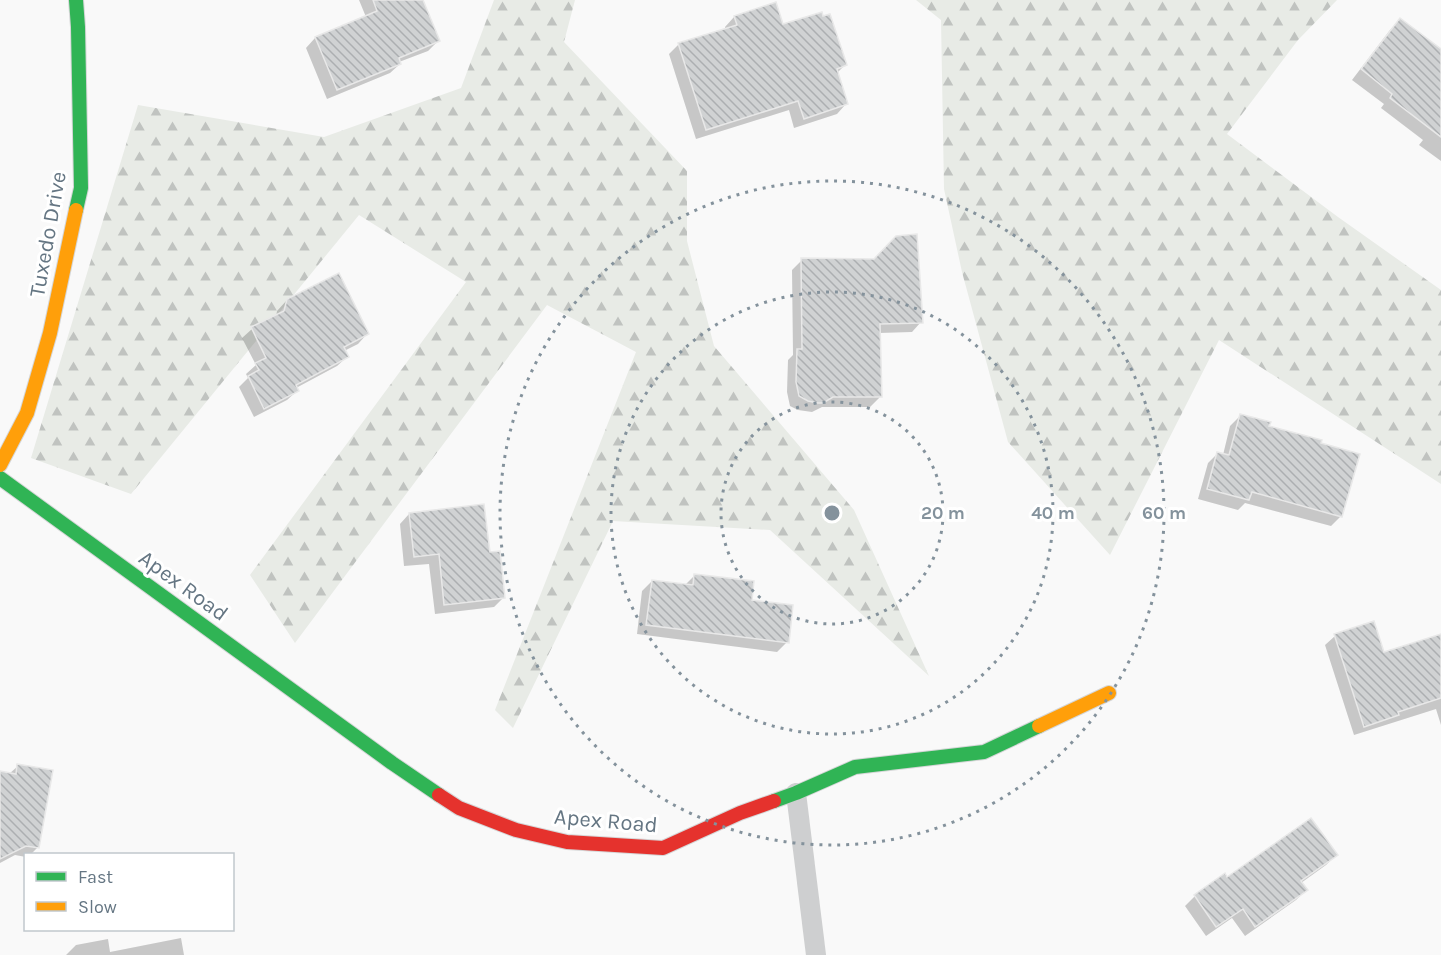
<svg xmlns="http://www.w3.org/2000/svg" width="1441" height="955" font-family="Karla,sans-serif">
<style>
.forest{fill:url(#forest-firs)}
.shadow{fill:#0003}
.building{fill:url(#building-back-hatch);stroke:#e8e8e8;stroke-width:1.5}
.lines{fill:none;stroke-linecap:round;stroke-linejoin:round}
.fast-casing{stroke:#d5d6d7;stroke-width:16}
.slow-casing{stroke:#d5d6d7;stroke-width:16}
.jam-casing{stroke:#d5d6d7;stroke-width:16}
.lane{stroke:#cecfd0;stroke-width:20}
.fast{stroke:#30b455;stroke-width:14}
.slow{stroke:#ff9f0a;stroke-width:14}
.jam{stroke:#e5322d;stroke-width:14}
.ring{fill:none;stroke:#84929c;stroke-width:3;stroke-dasharray:3 6}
.labels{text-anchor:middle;stroke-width:6;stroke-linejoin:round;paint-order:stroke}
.street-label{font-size:22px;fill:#657683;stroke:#fff}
.centre{fill:#84929c;stroke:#fff;stroke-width:3}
.ring-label{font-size:18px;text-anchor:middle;font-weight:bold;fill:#84929c;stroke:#fff;stroke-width:6;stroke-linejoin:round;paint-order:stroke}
</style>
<defs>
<pattern id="forest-firs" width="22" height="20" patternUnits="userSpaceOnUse" patternTransform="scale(1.5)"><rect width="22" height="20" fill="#e8ebe6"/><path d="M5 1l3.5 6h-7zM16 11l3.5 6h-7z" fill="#c0c3c0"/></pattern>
<pattern id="building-back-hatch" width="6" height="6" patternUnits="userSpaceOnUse" patternTransform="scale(1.5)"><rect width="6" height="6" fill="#d0d2d3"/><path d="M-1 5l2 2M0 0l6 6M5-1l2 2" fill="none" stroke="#acafb1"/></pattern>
</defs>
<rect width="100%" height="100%" fill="#f9f9f9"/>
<g class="forest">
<path d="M494,0H575L564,42L687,171V241L714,346L854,510L929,676L770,530L613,521L513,728L495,710L636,352L547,305L295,643L250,575L466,282L359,215L131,494L31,458L138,105L324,137L461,88Z"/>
<path d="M916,0H1337L1298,40L1227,134L1338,217L1441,290V484L1219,340L1110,555L1008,442L962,272L944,189L941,20Z"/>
</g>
<g class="shadow">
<path d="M359,0H421L438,41L428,51L399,62L400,64L390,73L327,99L306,48L315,38L366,17Z"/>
<path d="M734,17L782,26L845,65L837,73L846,104L837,114L794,128L789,110L696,139L669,54L679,44L725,30V27Z"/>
<path d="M1400,20L1441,51V161L1419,145L1423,140L1381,108L1384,104L1352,80L1390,30Z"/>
<path d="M802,260H874L921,322L912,332L879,333L880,397L870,407H822L812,412L798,410L790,406L787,392L788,360L793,355L792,270Z"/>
<path d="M287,300L367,334L358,344L344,351L347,357L337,366L296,388L297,391L287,400L254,417L239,387L248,378L246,374L256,365L242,338L252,329L276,317L277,311Z"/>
<path d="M1240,416L1319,444L1341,516L1331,526L1245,503L1238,510L1198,499L1208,463L1218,453L1223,455L1230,426Z"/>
<path d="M409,514L488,554L504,597L494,607L435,614L429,564L404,566L400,524Z"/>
<path d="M695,575L751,601L787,642L777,652L637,634L642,591L652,581L685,585Z"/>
<path d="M1335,636L1384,654L1441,647V725L1436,709L1354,735L1325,645Z"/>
<path d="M18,766L38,847L31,854H26V857L15,855L0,863V773L9,774Z"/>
<path d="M1336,855L1326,865L1301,883L1306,890L1296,900L1245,936L1232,918L1206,936L1185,906L1195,896Z"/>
<path d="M181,938L184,955H66L76,945L108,939L110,952Z"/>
</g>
<g class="building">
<path d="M373,0H423L440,41L399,58L401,64L337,90L315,37L377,11Z"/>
<path d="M776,2L783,24L822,12L823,16L830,14L847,65L837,69L848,104L804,119L798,101L706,130L678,43L737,25L734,16Z"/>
<path d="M1400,18L1441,49V137L1390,98L1392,94L1361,69Z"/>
<path d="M917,234L923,323L880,324L882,397H833L823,403H818L808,401L799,396L796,382L797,349H802L801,258L874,259L896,236Z"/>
<path d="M339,273L369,334L344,347L349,357L296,385L299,391L264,409L248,376L259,370L255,363L266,358L251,327L284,311L287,299Z"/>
<path d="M1240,414L1271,422L1269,426L1322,440L1321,443L1360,454L1342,517L1252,492L1249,500L1207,489L1217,452L1229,455Z"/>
<path d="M484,504L490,552L500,551L505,598L444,605L439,554L414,557L409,513Z"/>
<path d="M694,574L754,581L752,600L793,605L789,643L646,625L652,580L693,585Z"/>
<path d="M1374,621L1384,652L1441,634V698L1398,712L1399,715L1364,727L1334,634Z"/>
<path d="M17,764L53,770L39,848L26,846L0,859V771L16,774Z"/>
<path d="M1311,818L1338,855L1301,881L1308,890L1255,927L1243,909L1216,927L1194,895L1225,873L1227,877Z"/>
</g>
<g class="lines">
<defs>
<g id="fast">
<path d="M76,0L78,27L81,188L76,210"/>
<path d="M0,478L392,763L439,795"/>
<path d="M774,801L796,793L855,767L984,752L1039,726"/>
</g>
<g id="slow">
<path d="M0,465L27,413L50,333L76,210"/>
<path d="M1039,726L1109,693"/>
</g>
<path id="jam" d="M439,795L459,808L516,830L567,842L663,848L740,813L774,801"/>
</defs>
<use href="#fast" class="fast-casing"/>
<use href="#slow" class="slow-casing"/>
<use href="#jam" class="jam-casing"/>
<path class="lane" d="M796,793L816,955"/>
<use href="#fast" class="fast"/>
<use href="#slow" class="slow"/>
<use href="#jam" class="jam"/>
</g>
<g class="ring">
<circle cx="832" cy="513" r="111"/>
<circle cx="832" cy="513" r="221"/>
<circle cx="832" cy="513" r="332"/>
</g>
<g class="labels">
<g class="street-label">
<text transform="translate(47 234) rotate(-80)" y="8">Tuxedo Drive</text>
<text transform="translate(184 585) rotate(36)" y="8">Apex Road</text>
<text transform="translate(606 820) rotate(5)" y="8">Apex Road</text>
</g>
</g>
<circle cx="832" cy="513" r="9" class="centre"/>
<g class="ring-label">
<text x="943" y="519">20 m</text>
<text x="1053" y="519">40 m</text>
<text x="1164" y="519">60 m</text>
</g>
<rect x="24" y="853" width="210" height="78" fill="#ffffff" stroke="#c1c8cd" stroke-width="1.5"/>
<rect x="36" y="872" width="30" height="9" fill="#30b455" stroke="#c1c8cd" stroke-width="1.5"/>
<text x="78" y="883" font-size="18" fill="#657683">Fast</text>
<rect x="36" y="902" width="30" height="9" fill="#ff9f0a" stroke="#c1c8cd" stroke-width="1.5"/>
<text x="78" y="913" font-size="18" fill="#657683">Slow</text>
</svg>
